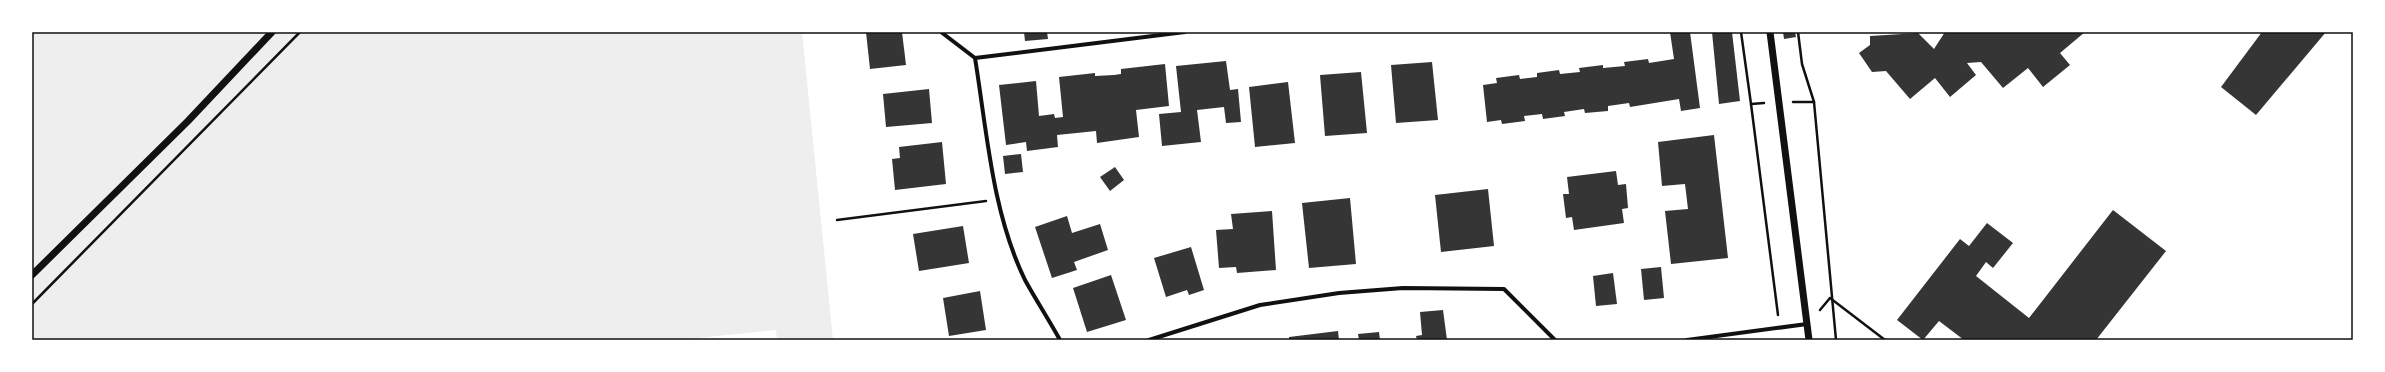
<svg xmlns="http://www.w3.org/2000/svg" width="2385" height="372" font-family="Helvetica,sans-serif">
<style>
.green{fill:#eee}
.building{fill:#353535}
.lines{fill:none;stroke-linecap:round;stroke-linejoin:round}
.path{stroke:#111;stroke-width:2.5}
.minor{stroke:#111;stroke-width:4}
.tertiary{stroke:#111;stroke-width:7}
.neatline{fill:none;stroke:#111;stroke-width:1.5}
</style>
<rect width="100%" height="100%" fill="#fff"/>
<path class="green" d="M32,32H802L833,340H777L776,330L678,340H32Z"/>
<g class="building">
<path d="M866,32H902L906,65L870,69Z"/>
<path d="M1024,32H1047L1048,39L1025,41Z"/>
<path d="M1670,32H1690L1700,108L1681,111L1679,99L1630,107L1629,103L1608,106V111L1585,113L1584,109L1564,112L1565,116L1543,119L1542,114L1524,116L1525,121L1502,124L1501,120L1487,122L1483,85L1497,83L1496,78L1519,75L1520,79L1537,77V73L1559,70L1560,74L1580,72L1579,68L1603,65V68L1625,66L1624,62L1648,59L1649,63L1674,59Z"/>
<path d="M1712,32H1732L1740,101L1719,104Z"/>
<path d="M1783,32H1795L1796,37L1784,39Z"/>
<path d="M1945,32H2085L2060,53L2070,65L2043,87L2028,68L2003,88L1981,62L1967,63L1976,75L1950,97L1935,78L1910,99L1886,71L1872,72L1859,53L1870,45V36L1918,33L1934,49Z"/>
<path d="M2262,32H2326L2256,115L2221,87Z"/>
<path d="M1226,61L1230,90L1238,89L1241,122L1226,123L1224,107L1197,110L1201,142L1162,146L1159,114L1181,112L1176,66Z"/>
<path d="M1432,62L1438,120L1396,123L1391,65Z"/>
<path d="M1165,64L1169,106L1136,110L1139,137L1097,143L1096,131L1057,135L1058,147L1027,151L1026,142L1006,145L999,85L1036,81L1039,116L1054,114L1055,118L1063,117L1059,77L1095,73V76L1114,75L1121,74V69Z"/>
<path d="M1361,72L1367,133L1325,136L1320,75Z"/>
<path d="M1288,82L1295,143L1255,147L1249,87Z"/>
<path d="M929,89L932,123L886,127L883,94Z"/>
<path d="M1714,135L1728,258L1671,264L1665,211L1688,209L1685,184L1662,186L1658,142Z"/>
<path d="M942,142L946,184L895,190L892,159L900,158L899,147Z"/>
<path d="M1021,154L1023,172L1005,174L1003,156Z"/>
<path d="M1115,167L1124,180L1110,191L1100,177Z"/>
<path d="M1616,171L1618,185L1626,184L1628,208L1622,209L1624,223L1574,230L1572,217L1566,218L1563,194H1569L1567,177Z"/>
<path d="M1488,189L1494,246L1441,252L1435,195Z"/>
<path d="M1350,198L1356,264L1309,268L1302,203Z"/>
<path d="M2113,210L2166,251L2096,340H1964L1939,321L1923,340L1897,320L1960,239L1969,246L1987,223L2013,243L1993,268L1986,262L1976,276L2029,318Z"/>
<path d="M1272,211L1276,270L1237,273L1236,267L1219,268L1216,230L1233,229L1231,214Z"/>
<path d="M1067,216L1072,233L1100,224L1108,250L1074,262L1077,270L1052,278L1035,227Z"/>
<path d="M963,226L969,263L919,271L913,234Z"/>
<path d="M1191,247L1204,290L1189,295L1187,290L1166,297L1154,258Z"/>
<path d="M1661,267L1664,298L1644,300L1641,269Z"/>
<path d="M1613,273L1617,304L1596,306L1593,276Z"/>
<path d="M1111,275L1126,320L1087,332L1073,288Z"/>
<path d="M980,291L986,330L949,336L943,298Z"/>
<path d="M1443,310L1447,340H1417L1416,336L1422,335L1420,312Z"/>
<path d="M1338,331L1339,340H1289V337Z"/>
<path d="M1379,332L1380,340H1359L1358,334Z"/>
</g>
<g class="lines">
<g class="path">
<path d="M1741,32L1751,104L1764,103"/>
<path d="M1798,32L1802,64L1814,102L1836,340"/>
<path d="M1793,102H1814"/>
<path d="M1751,104L1778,315"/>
<path d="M837,220L986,201"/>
<path d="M1830,298L1885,340"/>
<path d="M32,304L300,32"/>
<path d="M1820,310L1830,298"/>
</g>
<g class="minor">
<path d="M941,32L975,58C987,132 992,212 1025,280C1036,300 1049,320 1060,340"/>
<path d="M975,58L1185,32"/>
<path d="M1149,340L1260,305L1339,293L1403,288L1504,289L1555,340"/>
<path d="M1687,340L1807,324"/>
</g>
<g class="tertiary">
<path d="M1770,32L1809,340"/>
<path d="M32,275L188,121L272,32"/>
</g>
</g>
<rect width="2385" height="372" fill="none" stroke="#ffffff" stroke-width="66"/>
<rect x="33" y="33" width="2319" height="306" class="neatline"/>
</svg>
